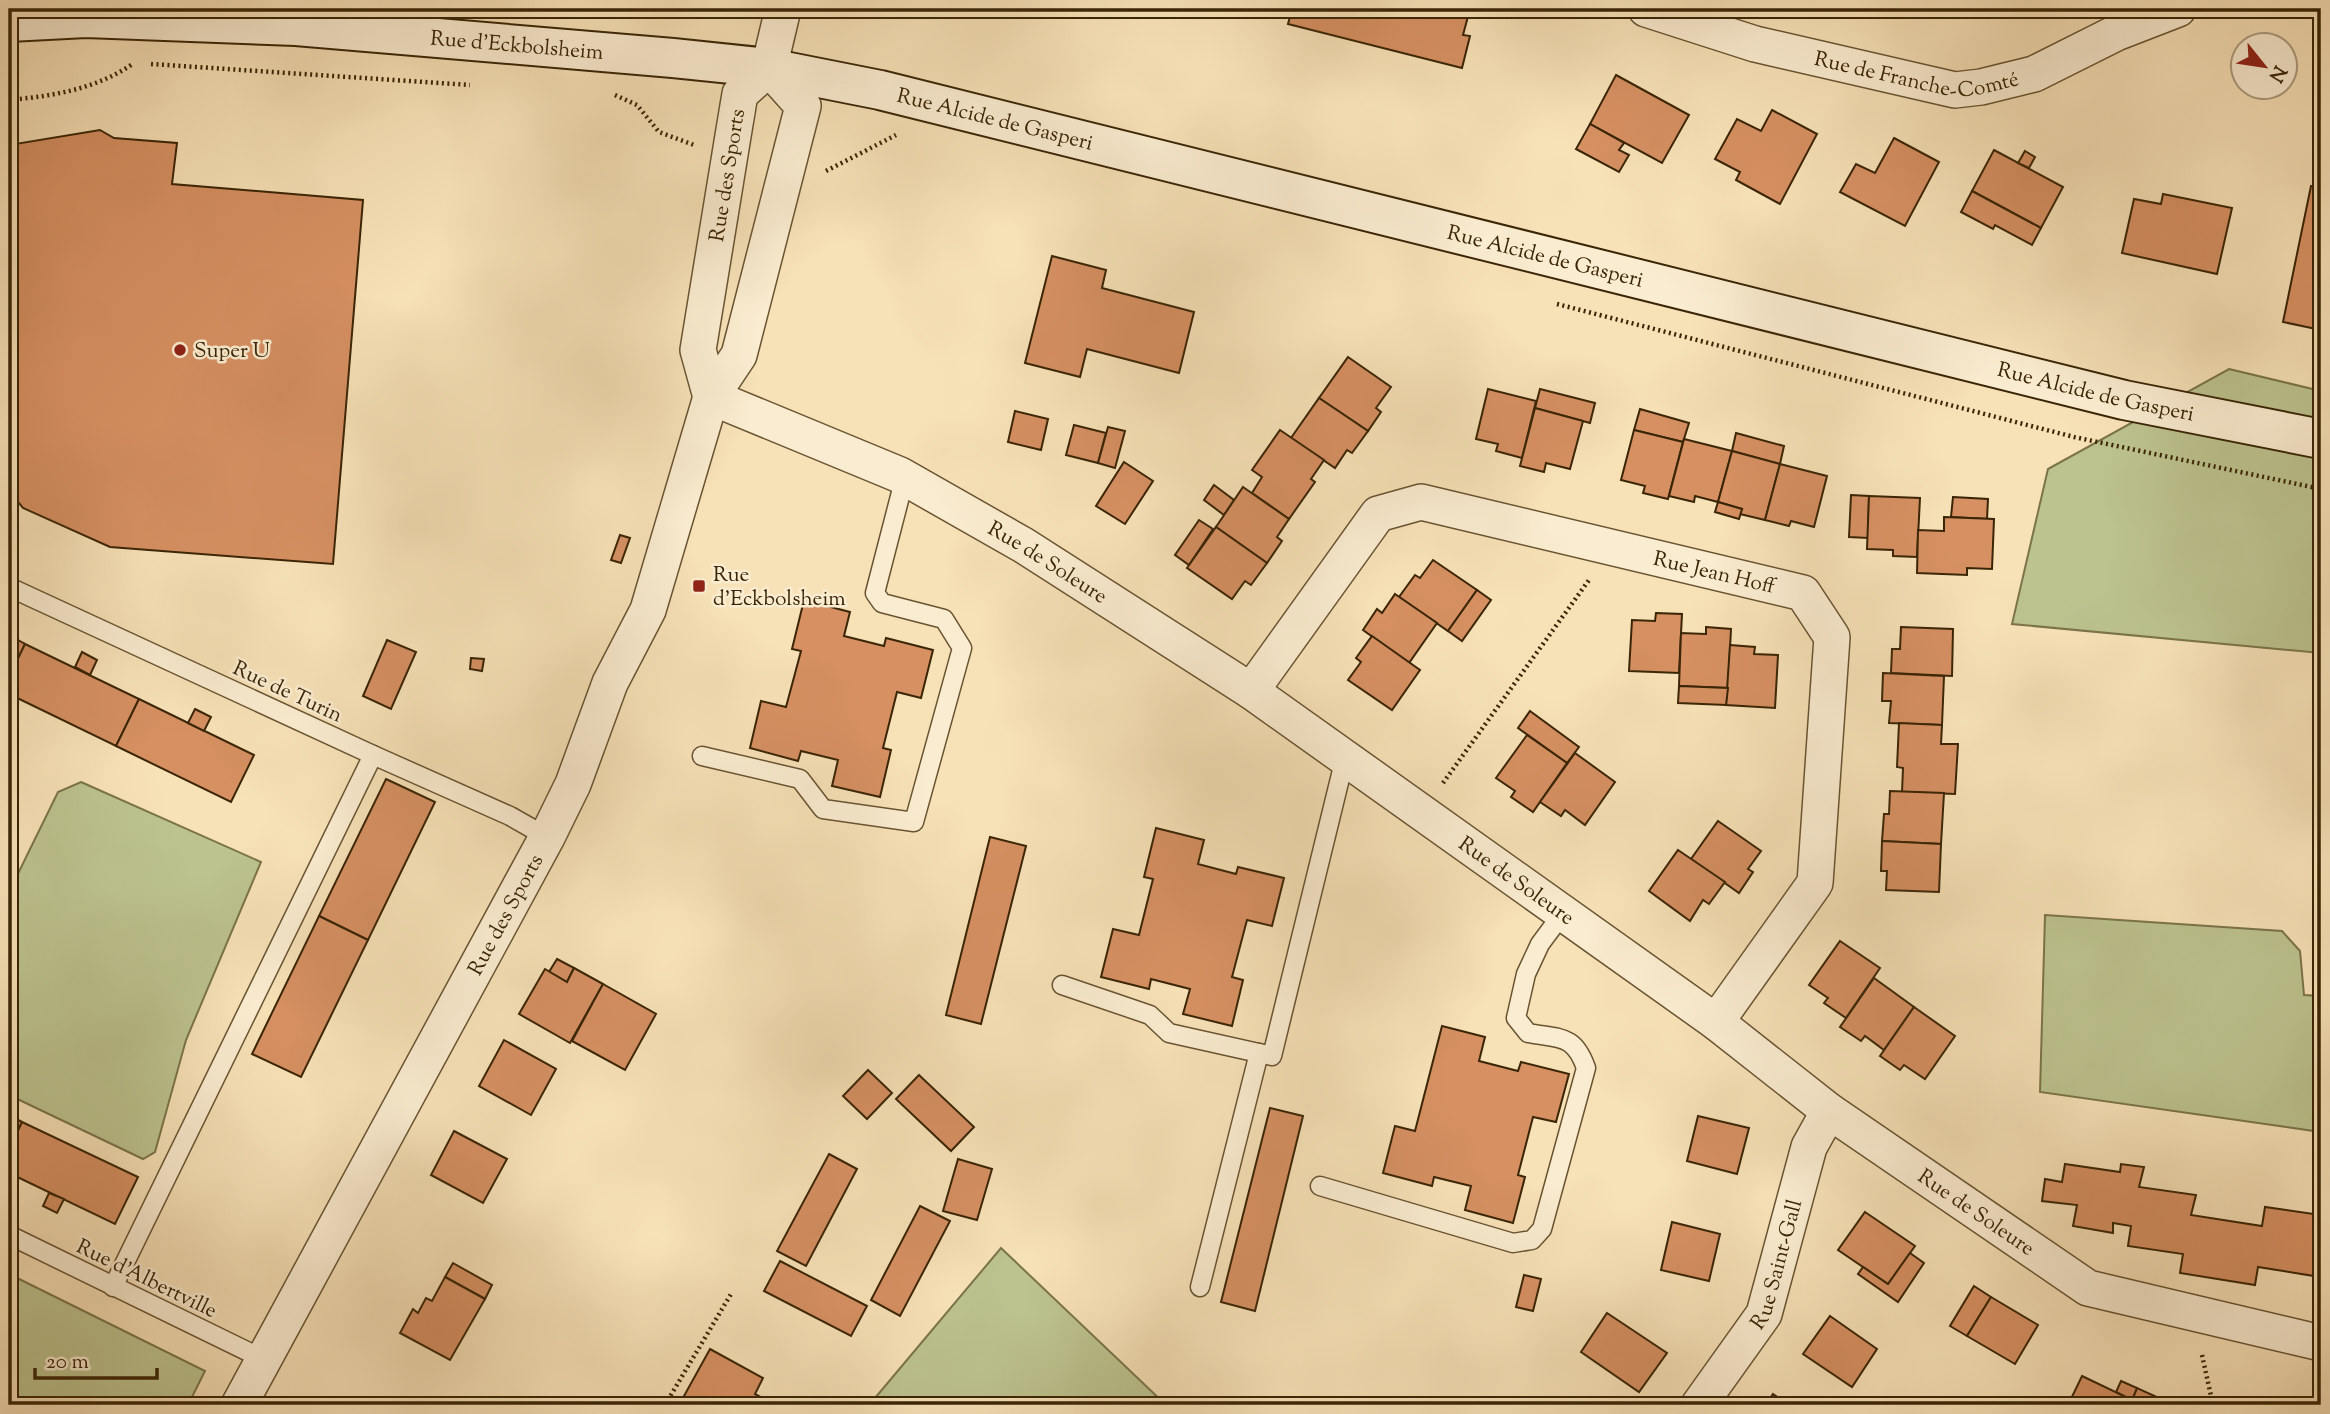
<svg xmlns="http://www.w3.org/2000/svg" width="2330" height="1414" font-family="'Sorts Mill Goudy',serif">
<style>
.green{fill:#bcc38f;stroke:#7b744a;stroke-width:2}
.building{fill:#d69062;stroke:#3a2506;stroke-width:2}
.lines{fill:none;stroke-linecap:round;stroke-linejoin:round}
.service-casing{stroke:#695432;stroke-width:21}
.minor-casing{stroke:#695432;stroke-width:38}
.secondary-casing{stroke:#3a2506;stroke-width:42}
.path{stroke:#3a2506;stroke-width:4.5;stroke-dasharray:2 3.5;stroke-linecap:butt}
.service{stroke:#faecd0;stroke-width:18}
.minor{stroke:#faecd0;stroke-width:35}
.secondary{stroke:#faecd0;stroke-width:38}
.poi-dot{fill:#8f2418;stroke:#faecd0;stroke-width:2.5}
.labels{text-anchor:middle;stroke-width:5;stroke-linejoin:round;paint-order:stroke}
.street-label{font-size:21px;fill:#3a2506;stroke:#faecd0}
.poi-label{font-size:21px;fill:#3a2506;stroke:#faecd0;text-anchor:start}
</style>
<rect width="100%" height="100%" fill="#f7e1b7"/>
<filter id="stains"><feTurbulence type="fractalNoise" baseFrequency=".00286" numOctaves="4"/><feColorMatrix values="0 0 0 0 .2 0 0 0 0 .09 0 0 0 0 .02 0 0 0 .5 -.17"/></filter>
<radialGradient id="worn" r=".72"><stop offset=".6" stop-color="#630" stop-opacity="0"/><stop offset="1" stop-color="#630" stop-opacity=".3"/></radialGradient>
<g class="green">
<path d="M2229,369L2321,391V653L2012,624L2048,469Z"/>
<path d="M81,782L261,862L186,1040L155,1152L143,1159L9,1095V892L58,792Z"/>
<path d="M2045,915L2282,931L2300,951L2304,995L2321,996V1132L2040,1092Z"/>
<path d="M1001,1248L1166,1405H882L875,1398Z"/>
<path d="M9,1274L205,1371L188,1405H9Z"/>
</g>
<g class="building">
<path d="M1292,9H1470L1463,35L1470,36L1462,68L1288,24Z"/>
<path d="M1616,75L1689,115L1662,163L1590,124Z"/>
<path d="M1772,110L1817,134L1780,204L1736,180L1740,172L1715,159L1737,119L1761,131Z"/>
<path d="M1590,124L1624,143L1619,150L1629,155L1619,172L1576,149Z"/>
<path d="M100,130L114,138L177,143L172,184L363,200L333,564L110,547L23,508L12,495L14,471H9V145Z"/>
<path d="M1894,138L1939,162L1905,226L1840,192L1856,164L1875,173Z"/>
<path d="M1994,150L2063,187L2041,228L1972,191Z"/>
<path d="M2025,151L2035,157L2029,168L2018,163Z"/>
<path d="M2311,186L2321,188V330L2283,322Z"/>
<path d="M1972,191L2041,228L2032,245L1995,225L1993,229L1961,212Z"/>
<path d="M2163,194L2232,208L2217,274L2122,253L2134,199L2161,204Z"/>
<path d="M1052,256L1106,270L1102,288L1194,312L1179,373L1087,349L1080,377L1025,363Z"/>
<path d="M1348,357L1391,387L1376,408L1381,412L1368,431L1319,398Z"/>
<path d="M1488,389L1536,401L1522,458L1496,451L1498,444L1476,439Z"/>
<path d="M1540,389L1595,403L1590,423L1535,408Z"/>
<path d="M1319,398L1368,431L1352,453L1347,450L1335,468L1291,438Z"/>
<path d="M1535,408L1583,421L1570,469L1546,463L1544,472L1520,466Z"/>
<path d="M1640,409L1689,423L1683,442L1634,430Z"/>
<path d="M1015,411L1048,419L1041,450L1008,442Z"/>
<path d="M1074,425L1106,433L1098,463L1066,455Z"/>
<path d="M1108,427L1125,431L1115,468L1098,463Z"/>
<path d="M1280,430L1324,460L1311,479L1315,482L1289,519L1252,493L1262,477L1252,470Z"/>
<path d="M1634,430L1683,442L1668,499L1643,493L1645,486L1621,480Z"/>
<path d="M1736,433L1784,446L1780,464L1732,451Z"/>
<path d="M1684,439L1732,451L1718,502L1695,496L1694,502L1669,496Z"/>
<path d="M1732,451L1780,464L1765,520L1740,514L1742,509L1718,502Z"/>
<path d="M1124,462L1153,481L1125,524L1096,506Z"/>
<path d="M1780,464L1827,476L1814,527L1791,521L1789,526L1765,520Z"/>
<path d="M1214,485L1234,500L1224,515L1204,500Z"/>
<path d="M1243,487L1289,519L1277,537L1282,541L1267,563L1216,527Z"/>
<path d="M1851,495L1869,496L1868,538L1849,537Z"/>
<path d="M1869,496L1920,498L1917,557L1893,556V550L1867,549Z"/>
<path d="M1953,497L1988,499L1987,519L1951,517Z"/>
<path d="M1718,502L1742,509L1739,519L1715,512Z"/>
<path d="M1944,517L1994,519L1992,569L1967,568V575L1917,573L1918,530L1944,531Z"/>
<path d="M1199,520L1213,529L1189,565L1175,555Z"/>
<path d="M1216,527L1267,563L1251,585L1245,581L1232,599L1187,568Z"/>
<path d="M620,535L630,538L621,563L611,560Z"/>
<path d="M1433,560L1477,590L1448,631L1399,597L1415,575L1420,578Z"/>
<path d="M1477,590L1491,600L1462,641L1448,631Z"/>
<path d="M1395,594L1437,623L1409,663L1363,630L1377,609L1382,613Z"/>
<path d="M804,600L850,612L844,636L884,646L886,638L933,650L921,698L897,692L883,748L891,750L880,797L832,786L838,760L801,751L798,761L750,748L761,701L786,707L801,651L792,649Z"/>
<path d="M1656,613L1682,614L1679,673L1629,671L1632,620L1655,621Z"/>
<path d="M1706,627L1731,629L1728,688L1679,686L1681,633L1706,634Z"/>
<path d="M1901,627L1953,629L1952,676L1891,673L1892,649H1900Z"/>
<path d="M9,635L25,644L9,677Z"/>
<path d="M1372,636L1420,670L1392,710L1348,680L1361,662L1356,658Z"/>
<path d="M387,640L416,652L391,709L363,696Z"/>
<path d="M25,644L139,699L116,746L9,694V677Z"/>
<path d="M1730,645L1755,647L1754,654L1778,655L1775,708L1726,705Z"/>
<path d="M82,652L97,660L90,675L75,667Z"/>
<path d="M471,658L484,659L482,671L470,669Z"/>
<path d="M1883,673L1944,676L1942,725L1889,723L1891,701H1882Z"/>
<path d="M1679,686L1728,688L1726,705L1678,703Z"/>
<path d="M139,699L254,755L231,802L116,746Z"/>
<path d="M195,709L211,717L204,731L188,723Z"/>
<path d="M1530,711L1579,747L1567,763L1518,728Z"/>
<path d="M1899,723L1942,725L1941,744H1958L1955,794L1902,792L1903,768L1897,767Z"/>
<path d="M1527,735L1567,763L1533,812L1511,797L1515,791L1496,778Z"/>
<path d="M1575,753L1615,782L1585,825L1565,810L1561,816L1540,802Z"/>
<path d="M386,779L435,802L368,940L319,916Z"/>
<path d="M1890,791L1944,793L1941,844L1882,841L1884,814H1889Z"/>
<path d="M1718,821L1761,851L1748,869L1753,872L1739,893L1691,859Z"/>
<path d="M1156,828L1204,840L1198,864L1236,874L1238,867L1284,878L1272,926L1247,920L1232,977L1243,980L1232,1026L1183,1014L1190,989L1151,979L1149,989L1101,977L1113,929L1139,935L1153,879L1144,877Z"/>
<path d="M990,837L1026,846L981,1024L946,1015Z"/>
<path d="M1882,841L1941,844L1939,892L1886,890L1887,871H1881Z"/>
<path d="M1678,850L1725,882L1709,904L1703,900L1690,921L1649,891Z"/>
<path d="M319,916L368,940L301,1077L252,1054Z"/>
<path d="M1840,941L1880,968L1846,1018L1824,1003L1828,998L1809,985Z"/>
<path d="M557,959L574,968L567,982L549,972Z"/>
<path d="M574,968L603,984L570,1043L519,1014L545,969L567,982Z"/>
<path d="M1874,978L1914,1007L1884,1050L1865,1036L1861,1041L1840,1027Z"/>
<path d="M603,984L656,1014L625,1070L572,1041Z"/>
<path d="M1914,1007L1955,1036L1925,1079L1904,1065L1900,1070L1880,1056Z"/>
<path d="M1442,1026L1485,1037L1479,1061L1518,1071L1521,1062L1569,1074L1556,1122L1533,1117L1518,1175L1525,1177L1513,1223L1465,1210L1471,1186L1434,1177L1432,1186L1383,1173L1395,1126L1415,1131Z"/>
<path d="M504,1040L556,1069L531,1115L479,1086Z"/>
<path d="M868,1070L892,1093L867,1119L843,1096Z"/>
<path d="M919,1075L974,1127L951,1151L896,1099Z"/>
<path d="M1270,1108L1303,1116L1255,1311L1221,1302Z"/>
<path d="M9,1115L22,1122L9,1150Z"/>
<path d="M1698,1116L1749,1128L1737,1174L1687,1161Z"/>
<path d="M22,1122L138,1177L115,1224L9,1173V1150Z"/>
<path d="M454,1131L507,1159L483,1203L431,1175Z"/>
<path d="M829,1154L857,1169L806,1266L777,1251Z"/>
<path d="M958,1159L992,1169L977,1220L943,1211Z"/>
<path d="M2065,1164L2120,1172L2121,1164L2144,1167L2139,1187L2196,1195L2191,1215L2262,1226L2265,1207L2321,1215V1257H2318L2314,1276L2258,1267L2255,1285L2180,1273L2183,1254L2128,1246L2131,1226L2113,1223V1233L2073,1226L2077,1205L2042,1201L2045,1179L2062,1182Z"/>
<path d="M49,1193L64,1199L57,1213L43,1206Z"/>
<path d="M920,1206L950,1221L900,1316L871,1300Z"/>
<path d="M1865,1212L1915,1246L1888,1284L1838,1250Z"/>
<path d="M1672,1222L1720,1234L1709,1281L1661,1270Z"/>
<path d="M1910,1253L1924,1263L1898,1302L1858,1274L1863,1267L1888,1284Z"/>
<path d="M780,1261L867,1306L851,1336L764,1291Z"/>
<path d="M453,1263L492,1285L485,1299L445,1277Z"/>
<path d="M1524,1275L1541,1279L1533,1311L1516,1307Z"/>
<path d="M445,1277L485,1299L450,1360L400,1333L413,1309L418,1313L426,1298L432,1301Z"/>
<path d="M1974,1286L1991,1297L1967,1336L1950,1326Z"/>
<path d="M1991,1297L2038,1325L2015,1364L1967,1336Z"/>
<path d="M1607,1313L1667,1353L1639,1392L1581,1352Z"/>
<path d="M1830,1316L1877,1349L1852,1387L1803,1354Z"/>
<path d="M710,1349L763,1378L755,1394L772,1403L771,1405H679Z"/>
<path d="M2082,1376L2132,1400L2137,1388L2159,1398L2156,1405H2068Z"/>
<path d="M2121,1381L2137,1388L2132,1400L2116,1392Z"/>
<path d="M1773,1394L1789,1405H1766Z"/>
</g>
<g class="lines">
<defs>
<g id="service">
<path d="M9,587L373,755L510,816L547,837"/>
<path d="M702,756L800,779L823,809L914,822L962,648L944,619L882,603L875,593L905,477"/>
<path d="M1062,985L1150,1015L1169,1033L1272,1056L1345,758"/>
<path d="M1320,1186L1513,1243L1532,1240L1542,1229L1586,1068C1574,1034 1560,1039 1528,1033L1516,1018L1526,974L1540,944L1563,913"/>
<path d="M9,1235L265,1360"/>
<path d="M113,1287L373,755"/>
<path d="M1200,1287L1259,1053"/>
</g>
<g id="minor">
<path id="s1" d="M1646,9L1755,44L1955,90L1981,87L2034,74L2116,33L2178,9"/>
<path d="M769,68L783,9"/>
<path id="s2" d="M711,397L900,475L1023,545L1251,691L1716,1022L1829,1111L2088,1288L2321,1343"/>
<path id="s3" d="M711,397L698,350L733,136L740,94L769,68"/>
<path id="s4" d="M1251,691L1378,514L1421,502L1803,593L1832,637L1815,883L1716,1022"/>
<path id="s5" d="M239,1405L547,837L573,784L610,683L648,610L711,397L739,355L803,106L769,68"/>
<path id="s6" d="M1699,1405L1764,1314L1809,1147L1829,1111"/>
</g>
<g id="secondary">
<path id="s7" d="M9,22L86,18L296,26L673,58L769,68L880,90L2124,400L2321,439"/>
</g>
</defs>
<use href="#service" class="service-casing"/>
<use href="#minor" class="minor-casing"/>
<use href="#secondary" class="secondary-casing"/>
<g class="path">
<path d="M622,9L678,14H721L727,9"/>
<path d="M151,64L470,85"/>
<path d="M615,95L637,105L659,132L694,145"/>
<path d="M9,100C53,96 97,89 134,63"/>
<path d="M826,171L896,135"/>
<path d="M1557,304L2074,437L2321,489"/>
<path d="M1443,783L1589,580"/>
<path d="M2202,1355L2213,1405"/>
<path d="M665,1405L731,1294"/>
<path d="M815,1405L819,1398"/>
</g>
<use href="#service" class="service"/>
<use href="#minor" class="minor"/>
<use href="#secondary" class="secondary"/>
</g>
<g class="poi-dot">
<circle cx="180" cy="350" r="7"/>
<rect x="692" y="579" width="14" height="14" rx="3.5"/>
</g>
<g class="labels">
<g class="street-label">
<text dy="7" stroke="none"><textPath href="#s7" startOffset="509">Rue d'Eckbolsheim</textPath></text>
<text dy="7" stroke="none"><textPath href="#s1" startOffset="280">Rue de Franche-Comté</textPath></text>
<text dy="7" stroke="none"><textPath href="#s7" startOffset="994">Rue Alcide de Gasperi</textPath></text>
<text dy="7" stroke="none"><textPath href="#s3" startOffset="226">Rue des Sports</textPath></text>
<text dy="7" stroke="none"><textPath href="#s7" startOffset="1561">Rue Alcide de Gasperi</textPath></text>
<text dy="7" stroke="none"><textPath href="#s7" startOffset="2128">Rue Alcide de Gasperi</textPath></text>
<text dy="7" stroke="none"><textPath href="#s2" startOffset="376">Rue de Soleure</textPath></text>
<text dy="7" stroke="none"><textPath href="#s4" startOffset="564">Rue Jean Hoff</textPath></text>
<text transform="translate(288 691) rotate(25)" y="7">Rue de Turin</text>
<text dy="7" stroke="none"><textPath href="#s2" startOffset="943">Rue de Soleure</textPath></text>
<text dy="7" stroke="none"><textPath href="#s5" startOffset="558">Rue des Sports</textPath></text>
<text dy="7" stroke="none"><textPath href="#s2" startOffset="1510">Rue de Soleure</textPath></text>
<text dy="7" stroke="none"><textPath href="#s6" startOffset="163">Rue Saint-Gall</textPath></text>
<text transform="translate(147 1278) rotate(26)" y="7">Rue d'Albertville</text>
</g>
<g class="poi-label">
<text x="194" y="357">Super U</text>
<text x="713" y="581">Rue<tspan x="713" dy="24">d'Eckbolsheim</tspan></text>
</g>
</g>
<rect width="2330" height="1414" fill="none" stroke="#f7e1b7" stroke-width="35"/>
<rect x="10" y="10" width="2309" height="1393" fill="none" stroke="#3a2506" stroke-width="3.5"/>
<rect x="18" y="18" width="2295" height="1379" fill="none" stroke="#3a2506" stroke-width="2"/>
<g transform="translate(2264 66) rotate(120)"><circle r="33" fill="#faecd0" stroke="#ad9c7f" stroke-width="2"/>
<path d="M0-5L12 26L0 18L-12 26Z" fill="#8f2418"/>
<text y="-10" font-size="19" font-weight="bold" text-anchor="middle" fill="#3a2506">N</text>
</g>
<path d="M35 1368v10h122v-10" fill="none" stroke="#3a2506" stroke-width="3.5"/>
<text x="46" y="1368" font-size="21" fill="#3a2506" stroke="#faecd0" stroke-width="5" paint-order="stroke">20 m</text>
<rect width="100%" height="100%" filter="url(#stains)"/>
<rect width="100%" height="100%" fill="url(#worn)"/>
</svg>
